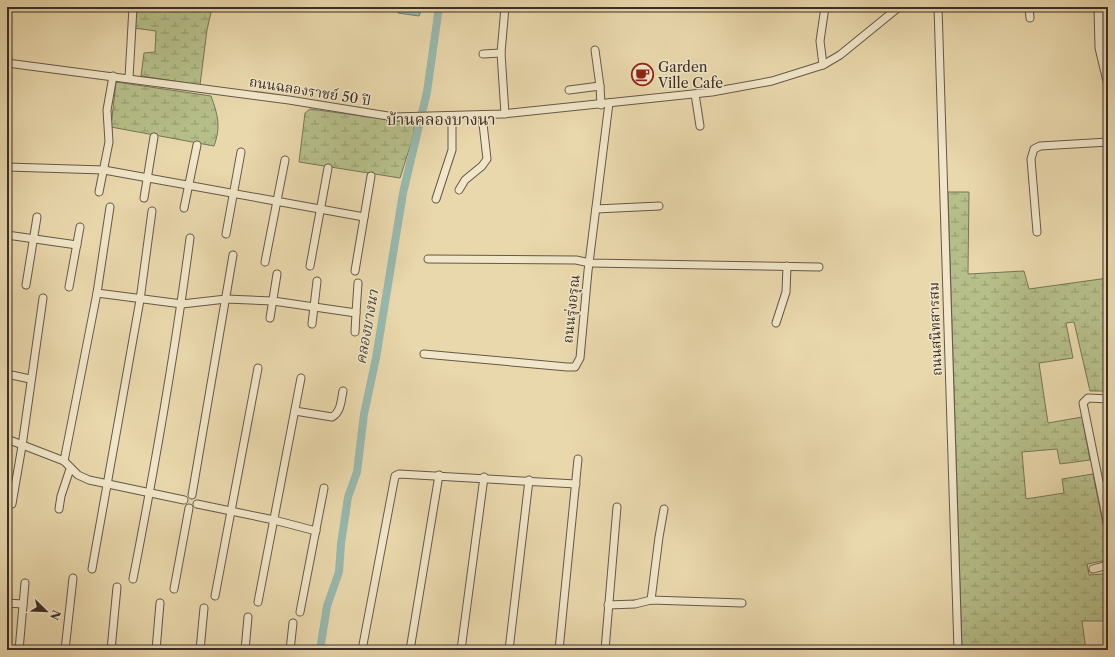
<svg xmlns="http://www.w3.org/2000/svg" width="1115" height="657" font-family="'Libre Caslon Text','Noto Serif Thai',serif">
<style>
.wetland{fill:url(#wetland-marsh);stroke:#787658}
.water{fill:url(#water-ripples);stroke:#738178}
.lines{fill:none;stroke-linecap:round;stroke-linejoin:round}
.canal{stroke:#98b9af;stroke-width:8}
.minor-casing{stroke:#665848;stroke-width:9}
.tertiary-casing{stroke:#665848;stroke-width:11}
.minor{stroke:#f1e6c9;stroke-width:7}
.tertiary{stroke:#f1e6c9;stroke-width:9}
.labels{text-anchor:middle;stroke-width:3;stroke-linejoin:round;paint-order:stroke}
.poi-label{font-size:14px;fill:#3b2e26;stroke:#f1e6c9;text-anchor:start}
.street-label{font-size:14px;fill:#3b2e26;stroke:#f1e6c9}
.water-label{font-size:15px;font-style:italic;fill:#4e4a41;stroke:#f1e6c9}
.quarter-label{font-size:16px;fill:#3b2e26;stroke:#f1e6c9}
</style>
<defs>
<pattern id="wetland-marsh" width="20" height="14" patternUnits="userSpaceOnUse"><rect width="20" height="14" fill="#b6bf8a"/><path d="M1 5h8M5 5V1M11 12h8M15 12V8" fill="none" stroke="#959c71"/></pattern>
<pattern id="water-ripples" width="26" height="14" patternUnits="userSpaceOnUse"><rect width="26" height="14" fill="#98b9af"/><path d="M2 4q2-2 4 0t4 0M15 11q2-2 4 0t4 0" fill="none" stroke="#7d978e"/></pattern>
</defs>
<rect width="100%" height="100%" fill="#e9d8ac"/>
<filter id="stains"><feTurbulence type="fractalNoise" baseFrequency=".005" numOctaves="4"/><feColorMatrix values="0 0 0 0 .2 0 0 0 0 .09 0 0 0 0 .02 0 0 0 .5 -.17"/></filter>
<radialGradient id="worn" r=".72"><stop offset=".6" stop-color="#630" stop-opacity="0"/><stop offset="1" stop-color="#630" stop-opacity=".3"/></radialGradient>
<g class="wetland">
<path d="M137,7L212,8L207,30L200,85L141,76L144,53L155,52L156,31L134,28Z"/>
<path d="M116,82L211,96C218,115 221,127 214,146L111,127Z"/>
<path d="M310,109L414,123V134L400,178L299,162L305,113Z"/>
<path d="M948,192H969L968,274L1024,271L1029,289L1108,278V391H1090L1074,322L1066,323L1073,358L1039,363L1048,423L1082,417L1090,460L1060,464L1057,449L1022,452L1026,499L1064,493L1062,479L1093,474L1108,548V560L1087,564L1089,575L1104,574L1108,580V621H1082L1086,650H962Z"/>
</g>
<path class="water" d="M398,7H423L419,16L398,13Z"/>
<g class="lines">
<path class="canal" d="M320,650L327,606L339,572L341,544L348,497L357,472L364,414L376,358L403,193L427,92L439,7"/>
<defs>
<g id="minor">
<path d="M505,7L501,53L505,114"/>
<path d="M938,7L958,650"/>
<path d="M1029,7L1030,18"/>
<path d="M595,50L600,86"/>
<path d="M483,54L501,53"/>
<path d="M7,63L289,100L394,117L502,114L712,92L772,81L823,65L840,55L899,7"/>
<path d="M823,65L820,41L825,7"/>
<path d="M129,78L133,7"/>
<path d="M569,90L600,86L601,105"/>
<path d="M695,94L700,126"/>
<path d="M7,167L104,170L364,217"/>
<path d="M459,190L465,180L482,166L487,159L482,115"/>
<path d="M99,192L109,142L107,110L113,76"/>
<path d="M144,198L154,137"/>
<path d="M436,199L452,150V116"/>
<path d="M184,208L197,145"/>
<path d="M596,209L659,206"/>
<path d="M1037,232L1031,159L1034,149L1040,146L1108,142"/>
<path d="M226,234L241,152"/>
<path d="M7,235L77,245"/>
<path d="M428,259L576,260L590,263L819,267"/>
<path d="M265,262L285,160"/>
<path d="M310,266L328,168"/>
<path d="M355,271L371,176"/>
<path d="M26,285L37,217"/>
<path d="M69,287L80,227"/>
<path d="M97,293L182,304L226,299L273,301L356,313L358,283"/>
<path d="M270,318L277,274"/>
<path d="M776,323L786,292L787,266"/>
<path d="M312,324L317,281"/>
<path d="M355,332L356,313"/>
<path d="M424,354L567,367H575L580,358L588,271L609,103"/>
<path d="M7,374L30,379"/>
<path d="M1108,399L1088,398L1083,403L1108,526"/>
<path d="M295,411L332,417C341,412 341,401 343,391"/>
<path d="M7,439L64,461L78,475L89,480L184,500"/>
<path d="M64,461L97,293L110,207"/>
<path d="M192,495L233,255"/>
<path d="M12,504L22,446L43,298"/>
<path d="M197,504L274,520L316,531"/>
<path d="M59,509L61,496L70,469"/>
<path d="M92,569L140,300L152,211"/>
<path d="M1093,569L1108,565"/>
<path d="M133,579C155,466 175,352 190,238"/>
<path d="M174,589L189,508"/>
<path d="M215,596L258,368"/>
<path d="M651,600L659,537L664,509"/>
<path d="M258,602L301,378"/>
<path d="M7,603L23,604"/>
<path d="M608,605L635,604L651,600L742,603"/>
<path d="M300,612L324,488"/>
<path d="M19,650L25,583"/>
<path d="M65,650L73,578"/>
<path d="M111,650L117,587"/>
<path d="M156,650L160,603"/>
<path d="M200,650L204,608"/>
<path d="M245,650L248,617"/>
<path d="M290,650L293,623"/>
<path d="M362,650L395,476L399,474L576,484"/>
<path d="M410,650L439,475"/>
<path d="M461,650L484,477"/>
<path d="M509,650L529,480"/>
<path d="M559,650L578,459"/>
<path d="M605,650L617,507"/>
</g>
<path id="tertiary" d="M1099,7L1100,48L1108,81"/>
</defs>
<use href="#minor" class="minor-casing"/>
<use href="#tertiary" class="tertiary-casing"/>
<use href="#minor" class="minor"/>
<use href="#tertiary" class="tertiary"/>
</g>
<defs>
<symbol id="cafe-ring" viewBox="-11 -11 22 22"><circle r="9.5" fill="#f1e6c9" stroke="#8f2418" stroke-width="1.5"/><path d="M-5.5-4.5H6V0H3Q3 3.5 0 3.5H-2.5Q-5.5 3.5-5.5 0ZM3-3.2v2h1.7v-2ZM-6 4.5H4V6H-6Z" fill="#8f2418"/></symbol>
</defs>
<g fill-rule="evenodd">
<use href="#cafe-ring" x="630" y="62" width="25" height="25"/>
</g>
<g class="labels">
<g class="poi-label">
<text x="658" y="72">Garden<tspan x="658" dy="16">Ville Cafe</tspan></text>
</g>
<g class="street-label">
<text transform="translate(310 91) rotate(9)" y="5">ถนนฉลองราชย์ 50 ปี</text>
<text transform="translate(571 309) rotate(-84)" y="5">ถนนรุ่งอรุณ</text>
<text transform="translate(935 329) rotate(-92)" y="5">ถนนสนิทสารสม</text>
</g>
<g class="water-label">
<text transform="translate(367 327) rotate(-80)" y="5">คลองบางนา</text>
</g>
<g class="quarter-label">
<text x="441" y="125">บ้านคลองบางนา</text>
</g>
</g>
<rect width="1115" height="657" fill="none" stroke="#e9d8ac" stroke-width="24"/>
<rect x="8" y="8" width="1099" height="641" fill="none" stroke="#3b2e26" stroke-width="2"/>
<rect x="12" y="12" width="1091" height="633" fill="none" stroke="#3b2e26"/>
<g transform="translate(46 611) rotate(113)" stroke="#f1e6c9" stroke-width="3" paint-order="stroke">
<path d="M0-3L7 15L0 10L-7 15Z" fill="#3b2e26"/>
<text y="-6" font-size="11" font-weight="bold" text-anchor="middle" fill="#3b2e26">N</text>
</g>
<rect width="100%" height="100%" filter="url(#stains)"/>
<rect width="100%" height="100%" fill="url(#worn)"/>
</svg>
